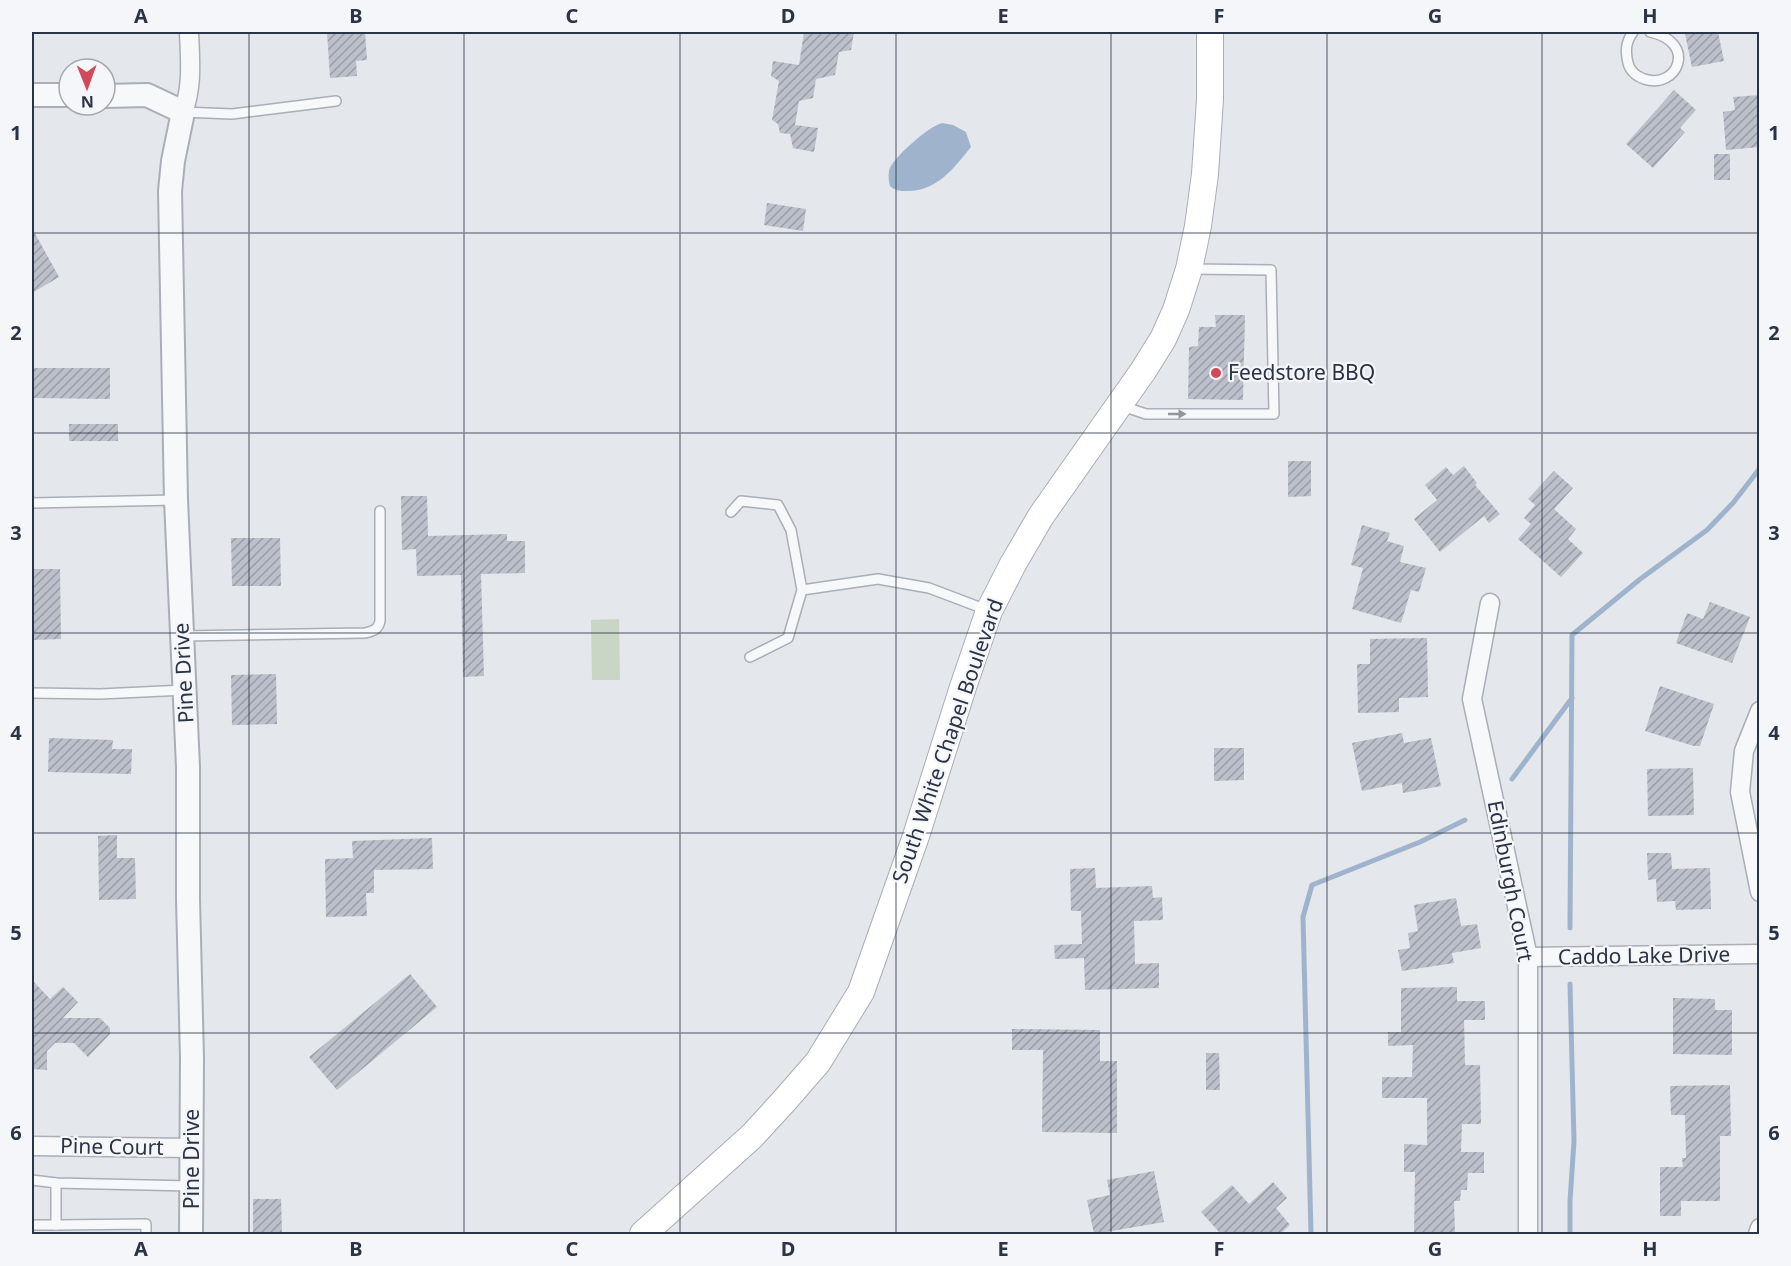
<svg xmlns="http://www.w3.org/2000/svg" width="1791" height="1266" font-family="'Noto Sans',sans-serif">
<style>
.grass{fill:#c9d6c5}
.water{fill:#9fb4cc}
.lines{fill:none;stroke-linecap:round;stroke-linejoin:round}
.stream{stroke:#9fb4cc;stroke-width:5}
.building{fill:url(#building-hatch)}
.service-casing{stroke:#a9aeb7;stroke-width:12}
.minor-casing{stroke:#a9aeb7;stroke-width:21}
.tertiary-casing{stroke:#a9aeb7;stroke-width:26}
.secondary-casing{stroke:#a9aeb7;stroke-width:28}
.service{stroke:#f7f8fa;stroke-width:9}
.minor{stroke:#f7f8fa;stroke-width:18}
.tertiary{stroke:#f7f8fa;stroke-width:22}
.secondary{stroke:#fff;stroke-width:26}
.oneway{fill:#9196a0}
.grid{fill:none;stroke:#2b3445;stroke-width:1.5;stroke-opacity:0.55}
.poi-dot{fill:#d1495b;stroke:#f4f6f9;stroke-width:2}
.labels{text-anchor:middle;stroke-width:4.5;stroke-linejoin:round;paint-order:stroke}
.poi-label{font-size:21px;fill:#2b3445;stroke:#f4f6f9;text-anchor:start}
.street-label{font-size:21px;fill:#2b3445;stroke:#f4f6f9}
.neatline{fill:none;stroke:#2b3445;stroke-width:2}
.grid-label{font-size:20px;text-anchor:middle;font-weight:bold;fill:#2b3445}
</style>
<defs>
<pattern id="building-hatch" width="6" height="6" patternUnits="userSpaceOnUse" patternTransform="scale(1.5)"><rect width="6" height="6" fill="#bbc0ca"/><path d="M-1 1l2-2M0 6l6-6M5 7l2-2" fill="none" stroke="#989da6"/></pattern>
</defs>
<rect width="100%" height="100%" fill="#e4e7ec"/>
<path class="grass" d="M619,619L620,680H592L591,620Z"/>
<path class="water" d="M942,123L953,125L966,132L971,147C954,168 937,191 908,191C900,191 896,191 890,186C889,182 888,176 889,171C891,159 929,126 942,123Z"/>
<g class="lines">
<g class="stream">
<path d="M1512,779L1572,698"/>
<path d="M1570,928L1572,635L1639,580L1707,530L1733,503L1760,468"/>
<path d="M1570,984L1574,1141L1570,1201V1234"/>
<path d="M1311,1234L1303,917L1312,885L1420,842L1465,820"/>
</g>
</g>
<g class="building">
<path d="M327,32H365L367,60L356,61L357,76L330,78Z"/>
<path d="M804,32H854L851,50L839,52L835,75L816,79L813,98L799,101L795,125L818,128L814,152L793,148L790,134L780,133L778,124L772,120L779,81L771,76L773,61L799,65Z"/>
<path d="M1697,32H1718L1724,61L1692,67L1685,34Z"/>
<path d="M1674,90L1696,110L1680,128L1685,132L1653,168L1626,144Z"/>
<path d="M1760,95V147L1726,150L1723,112L1735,110L1733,97Z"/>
<rect x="1714" y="154" width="16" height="26"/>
<path d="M767,203L806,209L803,231L764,225Z"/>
<path d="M32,228L59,277L32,293Z"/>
<path d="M1215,315H1245L1243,400L1188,399L1189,347L1198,346L1199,327H1216Z"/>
<path d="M32,368H110V399L32,398Z"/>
<rect x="69" y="424" width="49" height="17"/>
<path d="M1288,461H1311V496L1288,497Z"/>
<path d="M1464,466L1477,483L1475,485L1500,514L1489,523L1484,516L1440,552L1414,519L1437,500L1425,485L1446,467L1453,475Z"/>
<path d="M1554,471L1573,488L1554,509L1576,529L1568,539L1583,553L1561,577L1518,539L1531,524L1524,518L1535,505L1528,499Z"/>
<path d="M401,496H427L428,536L507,534V541H525V573L481,574L484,676L463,677L461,575L417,576L416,549L402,550Z"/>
<path d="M1362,525L1390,533L1387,541L1404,546L1400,562L1426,568L1419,592L1411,590L1401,623L1352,609L1363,568L1351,565Z"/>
<path d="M231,538H280L281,586H232Z"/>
<path d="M32,569H60L61,639L32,640Z"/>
<path d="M1710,602L1750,617L1732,663L1676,643L1687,613L1703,619Z"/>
<path d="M1427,638L1428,697L1399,698V712L1358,713L1357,664H1370V639Z"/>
<path d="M276,674L277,724L232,725L231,675Z"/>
<path d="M1660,686L1714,704L1700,746H1694L1645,731Z"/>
<path d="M1402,733L1404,743L1431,738L1441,786L1403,793L1402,783L1362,791L1352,743Z"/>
<path d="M49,738L113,740L112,749H132L131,774L48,772Z"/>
<path d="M1214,748H1244V780L1214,781Z"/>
<path d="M1693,768L1694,815L1648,816L1647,769Z"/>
<path d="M117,835V858H135L136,899L99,900L98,836Z"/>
<path d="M432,838L433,869L374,870V893H366L367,916L326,917L325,859L353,858L352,841Z"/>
<path d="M1647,853H1671L1672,869L1710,868L1711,909L1676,910L1675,901L1657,902L1656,879L1648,880Z"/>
<path d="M1095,868L1096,888L1152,886L1153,898L1162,897L1163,920L1134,921L1135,964L1159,963V988L1085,990L1084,958L1055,959L1054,945L1082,944L1081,911H1071L1070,869Z"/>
<path d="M1456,898L1461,926L1477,924L1481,948L1452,953L1454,963L1402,971L1398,950L1410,948L1408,933L1418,931L1414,905Z"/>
<path d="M410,974L437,1007L337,1090L309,1057Z"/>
<path d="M32,980L50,999L63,987L78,1002L63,1018H100L110,1028V1034L88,1057L74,1043H55L47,1051V1070L32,1069Z"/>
<path d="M1457,987V1001H1485V1020H1464L1465,1065H1480L1481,1124H1462L1461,1152H1484V1173H1468L1467,1190H1461L1460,1201H1454L1455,1234H1414L1415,1172H1404V1144L1427,1145V1098H1382V1077H1412L1413,1045L1388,1046V1032H1401V988Z"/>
<path d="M1673,998L1715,999V1010H1732V1055L1673,1054Z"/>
<path d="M1012,1029L1100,1030V1061H1117V1133L1042,1132L1043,1050H1012Z"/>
<path d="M1206,1053H1219L1220,1090H1206Z"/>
<path d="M1730,1085L1731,1136H1720V1201H1681V1216H1660V1167H1683L1682,1158H1686L1685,1115H1671L1670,1086Z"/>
<path d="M1154,1171L1164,1222L1094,1234L1087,1200L1110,1195L1107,1180Z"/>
<path d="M1273,1182L1287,1198L1276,1208L1290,1225L1280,1234H1221L1201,1212L1232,1185L1249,1204Z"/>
<path d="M253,1199H281L282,1234H253Z"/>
</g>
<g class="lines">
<defs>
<g id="service">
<path d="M1633,32C1626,42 1625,50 1628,63C1630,71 1636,76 1644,79C1678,90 1698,42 1650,32"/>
<path d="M183,112L232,114L336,101"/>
<path d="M1122,406L1146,414H1274L1271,270L1192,269"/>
<path d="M32,503L176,500"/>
<path d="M731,512L741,501L778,505L791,530L802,590L788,638L750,657"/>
<path d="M802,590L878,579L929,588L987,610"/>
<path d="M183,636L365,633C373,631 378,630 380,621V511"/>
<path d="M32,693L100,694L185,690"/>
<path d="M32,1180L56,1183L191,1186"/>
<path d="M56,1183V1225L146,1224V1234"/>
<path d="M32,1225H56"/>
</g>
<g id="minor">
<path d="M183,112C193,86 190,59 189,32"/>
<path d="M1490,603L1472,699L1528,957V1234"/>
<path d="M1760,711L1744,751L1740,792L1760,892"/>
<path d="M1528,957L1760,954"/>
<path d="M32,1146L192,1148"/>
<path d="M1758,1234L1760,1228"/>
</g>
<g id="tertiary">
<path d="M32,95H69"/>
<path d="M105,96L147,95L183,112L173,161L170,191L176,500L188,767V899L192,1058L191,1234"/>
</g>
<path id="secondary" d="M643,1234L752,1136L785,1100L818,1062L861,992L916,836L963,687L989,611L1013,564L1041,516L1143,371L1163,339L1176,310L1189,269L1198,226L1205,174L1210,99V32"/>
</defs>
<use href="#service" class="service-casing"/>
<use href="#minor" class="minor-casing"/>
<use href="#tertiary" class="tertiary-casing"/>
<use href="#secondary" class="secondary-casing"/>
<use href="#service" class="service"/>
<use href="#minor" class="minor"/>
<use href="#tertiary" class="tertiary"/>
<use href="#secondary" class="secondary"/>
</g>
<defs><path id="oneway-solid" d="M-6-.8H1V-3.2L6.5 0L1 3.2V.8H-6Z" transform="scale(1.5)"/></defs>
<use class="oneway" href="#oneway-solid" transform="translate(1177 414)"/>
<path class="grid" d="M249,32V1234M464,32V1234M680,32V1234M896,32V1234M1111,32V1234M1327,32V1234M1542,32V1234M32,233H1760M32,433H1760M32,633H1760M32,833H1760M32,1033H1760"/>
<circle class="poi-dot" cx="1216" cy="373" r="6"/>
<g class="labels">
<g class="poi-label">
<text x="1228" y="380">Feedstore BBQ</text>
</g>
<g class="street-label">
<text transform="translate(184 673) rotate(-93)" y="7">Pine Drive</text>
<text transform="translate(948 741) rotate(-71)" y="7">South White Chapel Boulevard</text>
<text transform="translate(1510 881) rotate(79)" y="7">Edinburgh Court</text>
<text transform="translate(1644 956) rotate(-1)" y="7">Caddo Lake Drive</text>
<text transform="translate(112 1147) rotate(1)" y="7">Pine Court</text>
<text transform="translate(192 1159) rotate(-90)" y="7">Pine Drive</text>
</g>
</g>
<rect width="1791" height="1266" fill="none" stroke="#f4f6f9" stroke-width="66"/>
<g transform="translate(87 87) rotate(179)"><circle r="28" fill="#f4f6f9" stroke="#a4a8b1" stroke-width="1.5"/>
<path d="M0-4.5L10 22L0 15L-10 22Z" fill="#d1495b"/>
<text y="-9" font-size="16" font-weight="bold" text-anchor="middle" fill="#2b3445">N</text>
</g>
<rect x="33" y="33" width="1725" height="1200" class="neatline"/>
<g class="grid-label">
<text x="141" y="23">A</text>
<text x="356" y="23">B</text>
<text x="572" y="23">C</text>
<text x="788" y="23">D</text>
<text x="1003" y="23">E</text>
<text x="1219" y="23">F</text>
<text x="1435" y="23">G</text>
<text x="1650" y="23">H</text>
<text x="16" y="140">1</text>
<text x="1774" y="140">1</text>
<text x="16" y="340">2</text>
<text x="1774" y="340">2</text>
<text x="16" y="540">3</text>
<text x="1774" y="540">3</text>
<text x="16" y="740">4</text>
<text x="1774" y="740">4</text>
<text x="16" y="940">5</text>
<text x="1774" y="940">5</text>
<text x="16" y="1140">6</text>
<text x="1774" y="1140">6</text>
<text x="141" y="1256">A</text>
<text x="356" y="1256">B</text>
<text x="572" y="1256">C</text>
<text x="788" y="1256">D</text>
<text x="1003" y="1256">E</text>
<text x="1219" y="1256">F</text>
<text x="1435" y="1256">G</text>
<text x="1650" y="1256">H</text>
</g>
</svg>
